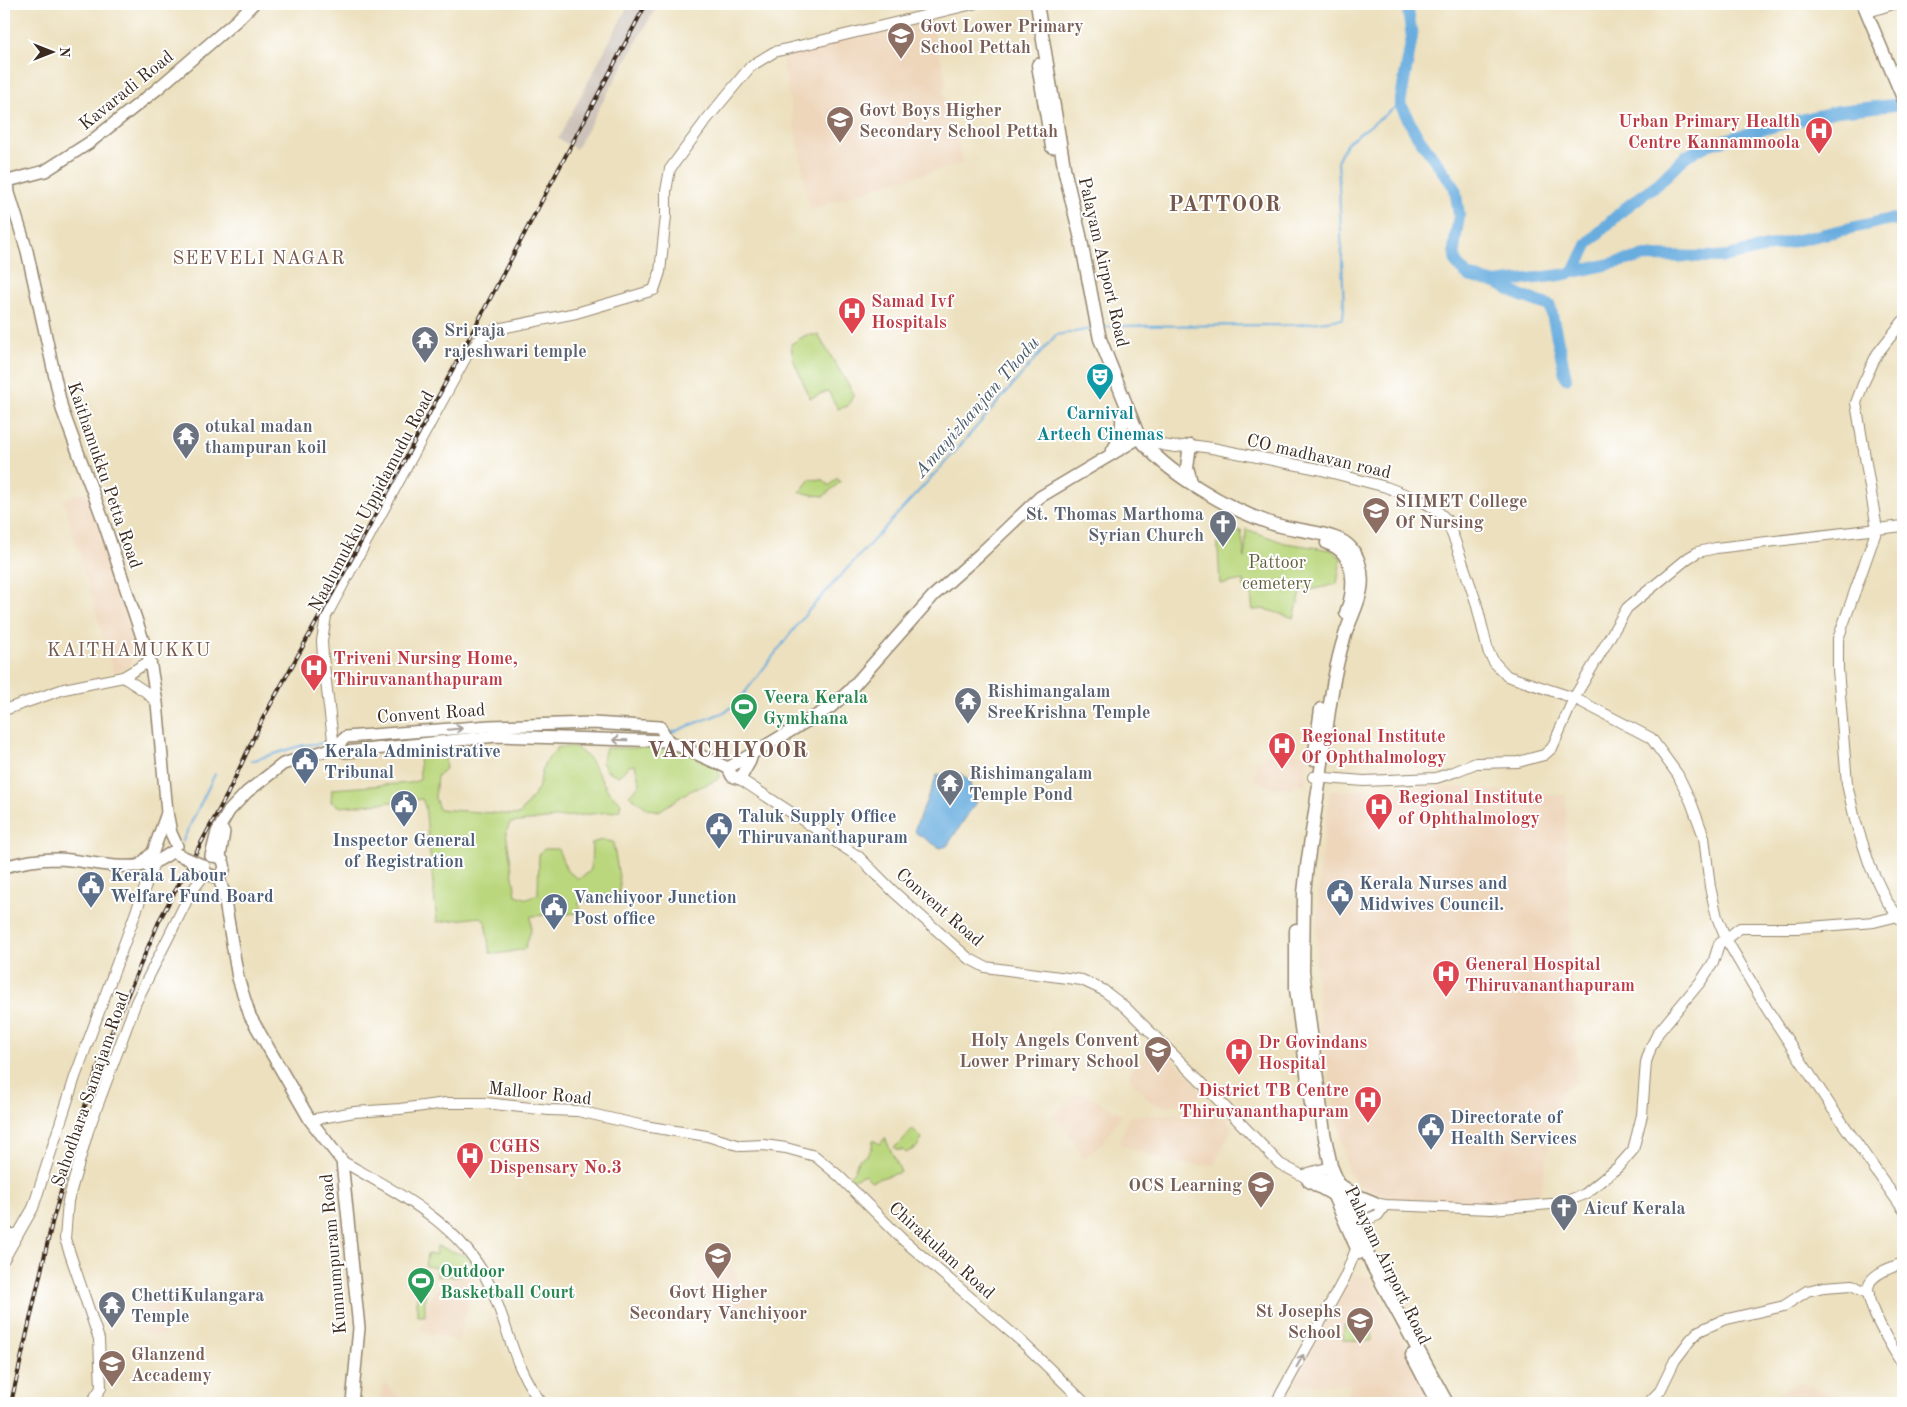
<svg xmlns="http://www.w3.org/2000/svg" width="1907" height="1407" font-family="'Old Standard TT',serif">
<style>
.built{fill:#eed6bb}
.industrial{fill:#ccc2b9}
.green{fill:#bad77d;stroke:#7a804e}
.water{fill:#69addf;stroke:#526c7e}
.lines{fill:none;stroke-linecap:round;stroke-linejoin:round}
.stream{stroke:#69addf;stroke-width:2}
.river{stroke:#69addf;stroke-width:12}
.tertiary-casing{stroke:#94856e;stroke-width:12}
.secondary-casing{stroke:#94856e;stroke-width:14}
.primary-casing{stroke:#94856e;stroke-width:15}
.tertiary{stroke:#fff;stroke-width:10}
.secondary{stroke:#fff;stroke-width:11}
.primary{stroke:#fff;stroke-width:12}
.rail-casing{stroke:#3b2a1e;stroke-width:4}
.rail{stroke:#fff;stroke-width:2;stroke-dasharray:5.5;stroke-linecap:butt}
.secondary-bridge-casing{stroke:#94856e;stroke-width:14;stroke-linecap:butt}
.secondary-bridge{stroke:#fff;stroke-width:11}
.oneway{stroke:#a79f9a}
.labels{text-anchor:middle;stroke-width:4;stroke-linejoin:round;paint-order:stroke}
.education-label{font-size:18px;font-weight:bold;fill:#785e54;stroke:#fff;text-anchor:start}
.street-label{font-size:18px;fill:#3b2a1e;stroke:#fff}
.health-label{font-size:18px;font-weight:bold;fill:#be3a42;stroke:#fff;text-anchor:start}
.worship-label{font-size:18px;font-weight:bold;fill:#5b616d;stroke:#fff;text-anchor:start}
.culture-label{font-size:18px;font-weight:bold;fill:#0d838f;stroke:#fff}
.park-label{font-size:18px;fill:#615e3a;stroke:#fff}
.leisure-label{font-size:18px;font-weight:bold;fill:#27864d;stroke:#fff;text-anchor:start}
.service-label{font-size:18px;font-weight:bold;fill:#4e5e75;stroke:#fff;text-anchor:start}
.neighbourhood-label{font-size:19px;letter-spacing:1px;fill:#75574b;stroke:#fff}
.water-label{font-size:19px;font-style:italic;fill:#4d5e6b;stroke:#fff}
.district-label{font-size:22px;font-weight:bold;letter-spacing:1px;fill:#75574b;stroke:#fff}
</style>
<rect width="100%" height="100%" fill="#fff"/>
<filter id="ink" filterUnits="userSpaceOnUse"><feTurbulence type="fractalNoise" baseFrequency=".02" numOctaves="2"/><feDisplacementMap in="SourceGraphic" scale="10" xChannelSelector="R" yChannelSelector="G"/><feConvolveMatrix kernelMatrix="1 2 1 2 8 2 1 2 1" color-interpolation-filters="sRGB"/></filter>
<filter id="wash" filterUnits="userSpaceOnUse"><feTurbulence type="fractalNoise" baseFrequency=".0096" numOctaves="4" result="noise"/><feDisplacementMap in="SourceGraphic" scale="20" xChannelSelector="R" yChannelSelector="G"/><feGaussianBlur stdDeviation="1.12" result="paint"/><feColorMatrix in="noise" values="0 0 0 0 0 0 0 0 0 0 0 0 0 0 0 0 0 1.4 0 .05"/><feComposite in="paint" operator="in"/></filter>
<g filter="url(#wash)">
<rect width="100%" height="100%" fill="#ece0be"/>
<g class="built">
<path d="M931,18L947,86L942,88L963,164L891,182L810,210L782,58L816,46Z"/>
<path d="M87,491L118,585L136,654L128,667L114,674L63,499Z"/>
<path d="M1286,751L1309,756L1304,785L1295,783L1294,790L1282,787L1278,789L1262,784L1260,780L1255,779L1258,759L1263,760L1264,753L1285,757Z"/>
<path d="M1437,786L1565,795L1577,1083L1561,1091L1539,1198L1475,1204L1391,1199L1359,1185L1347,1171L1320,1028L1316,967L1320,866L1331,791Z"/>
<path d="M1159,1045L1203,1092L1193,1102L1162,1106L1151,1102L1129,1077L1131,1070Z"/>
<path d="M1079,1092L1122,1114L1104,1140L1085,1159L1061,1123L1050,1116Z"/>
<path d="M1215,1107L1232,1127L1214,1165L1178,1164L1119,1144L1129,1116L1169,1114Z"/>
<path d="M717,1245L753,1302L736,1315L721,1317L699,1290L694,1273L705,1257Z"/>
<path d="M1353,1275L1369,1277L1422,1380L1432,1403H1349L1350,1384H1293Z"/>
<path d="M466,1276L477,1280L473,1297L469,1301L458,1341L420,1330L434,1291L448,1280Z"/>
<path d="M145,1294L170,1303V1310L163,1336L138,1331Z"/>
<path d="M1801,1382L1852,1403H1758Z"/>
<path d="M384,1383L405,1403H378Z"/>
</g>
<path class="industrial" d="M629,4H658L576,149L558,139Z"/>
<g class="green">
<path d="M806,335H818L854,394L848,406L838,409L828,391L810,398L793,359L791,344Z"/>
<path d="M837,478L840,482L824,496L813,495L800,492L810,479L824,480L829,486Z"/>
<path d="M1246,529L1285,543L1332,550L1341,558L1337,584L1301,592L1294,618L1264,609L1253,610L1250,589L1244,588V580L1220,584L1217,531H1241L1245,558Z"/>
<path d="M666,744L716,766L720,775L717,780L688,792L659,811L648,809L629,795L640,784L635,765L629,766L619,776L607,771L602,762L606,748H634Z"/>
<path d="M443,745L446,768L437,776L435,798L439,809L519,815L538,789L544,764L558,747H575L589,758L608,791L621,803L619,811L510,823L506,832L516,895L528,899L538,894L539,854L544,849H558L567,871L579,879L591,870L592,843L602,840L613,842L620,883L619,896L579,902L580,913L531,916V930L525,949L498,954L490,953L485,921L481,917L437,922L425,806L422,799L341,807L331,802L332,789L410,783L420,780L419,749Z"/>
<path d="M913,1129L922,1138L917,1147L906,1153L903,1150H897L894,1147L899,1144Z"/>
<path d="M885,1138L901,1172L871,1181L865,1174L849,1181L846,1179L854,1171L858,1160C867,1156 873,1151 873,1140L880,1144Z"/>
<path d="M437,1246L472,1258L474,1268H470C454,1283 455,1274 437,1277V1268L425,1266L427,1254L435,1255Z"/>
<path d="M417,1292L425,1293V1316H417Z"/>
<path d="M1344,1325L1373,1326L1372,1341L1343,1340Z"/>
</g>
<path class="water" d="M945,774H961L969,781L976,802L947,846L940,848L916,833L915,828L937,775Z"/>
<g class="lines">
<g class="stream">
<path d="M1102,328L1116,326L1295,325L1342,319L1344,310L1338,159L1342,151L1348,142L1400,104"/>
<path d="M668,734L727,711L739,700L809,610L952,455L1056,335L1092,329"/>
<path d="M251,761L303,745L327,743"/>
<path d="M182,842L215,774"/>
</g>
<g class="river">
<path d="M1407,4L1412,37L1400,104L1416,134L1455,188L1459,215L1454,249L1456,263L1468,276L1496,283L1519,295L1550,306L1566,378"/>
<path d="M1574,272L1588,243L1624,209L1660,182L1686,156L1710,144L1779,125L1838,111L1903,104"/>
<path d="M1496,283L1561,275L1645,256L1723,257L1891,219L1903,223"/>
</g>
</g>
</g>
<g filter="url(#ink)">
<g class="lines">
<defs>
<g id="tertiary">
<path d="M1868,12L1893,4"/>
<path d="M1903,321L1877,354L1863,384L1856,403L1877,529L1838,639V669L1847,784L1855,820L1870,866L1886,900L1903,923"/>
<path d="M1138,438L1162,445L1176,447L1190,445L1212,448L1318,469L1386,487L1420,500L1434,508L1446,519L1455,541L1476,602L1488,651L1494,662L1507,676L1574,698L1651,738L1678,775L1691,802L1704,837L1710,887L1717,917L1726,939L1767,1009L1832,1108L1903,1209"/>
<path d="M123,677L146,692L157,703"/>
<path d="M4,710L64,689L123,677L150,661"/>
<path d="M334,748L323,657L322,641L326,616L467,355L481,338L497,329L576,313L654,290L660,272L666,216V191L670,169L707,119L751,66L774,52L973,4"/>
<path d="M1313,777L1364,781L1436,778L1454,772L1476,763L1518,762L1544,755L1552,748L1574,698L1627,608L1688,558L1698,552L1716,548L1903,526"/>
<path d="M740,779L859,857L895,893L968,958L985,967L1082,980L1103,990L1125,1007L1198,1079L1280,1164L1303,1176L1309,1181L1334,1177"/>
<path d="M310,1120L354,1112L400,1109L446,1103H485L549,1110L578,1111L644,1126L707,1136L741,1146L764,1145L786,1148L815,1156L839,1176L902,1239L1021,1341L1085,1403"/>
<path d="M342,1161C397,1193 462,1224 490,1286C508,1324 514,1371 542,1403"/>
<path d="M1303,1176C1311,1170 1322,1171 1331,1166"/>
<path d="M1345,1218L1375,1203L1385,1205L1492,1209L1562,1203L1585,1194L1618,1167L1633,1150L1642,1115L1646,1062L1651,1047L1658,1033L1701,981L1713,963L1719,944L1740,928H1797L1874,922L1898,916"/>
<path d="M1348,1227L1378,1215L1385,1205"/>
<path d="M4,1234H18"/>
<path d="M4,1259L33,1208L75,1077L154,863L153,858"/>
<path d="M1903,1263C1893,1267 1876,1272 1870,1282C1860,1300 1894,1349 1903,1366"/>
<path d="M91,1403L101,1388L99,1339L65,1239L68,1201L88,1131L136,1002L191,892L206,873L204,866"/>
<path d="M1276,1403L1345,1277L1358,1244"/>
<path d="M1648,1403L1660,1391L1675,1360L1691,1339L1699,1331L1723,1320L1784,1306L1807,1291L1824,1287L1852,1285L1869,1294"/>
</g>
<g id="secondary">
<path d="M1863,4L1903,99"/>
<path d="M334,748L346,752L496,736L668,741L728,768L732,776L740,779L750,761L752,754"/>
<path d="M728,768L831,707L850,690L933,596L980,554L1040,497L1134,441"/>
<path d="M177,846L171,833L167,812L157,703L150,661L102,517L62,409L27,251L9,193L8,181L45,171L89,143L156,90L236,21L253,4"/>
<path d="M220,857L211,856L217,832L229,811L247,792L283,764L334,748L346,737L490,726L592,723L660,727L668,741"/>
<path d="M139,866L153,852L167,813"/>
<path d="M4,867C21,862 39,859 57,859C88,860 122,872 152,863C159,861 166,856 172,852"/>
<path d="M206,873L215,877C226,874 227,865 220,857L224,832"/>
<path d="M218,876L223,890L238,978L250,1016L310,1120L342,1161L359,1328L352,1403"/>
</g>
<g id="primary">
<path d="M1037,4L1065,173L1080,235L1096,320L1100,339L1139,437C1165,473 1229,509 1270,523C1293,531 1319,530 1340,540C1349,544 1356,553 1359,563C1368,590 1353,610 1345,635C1334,669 1330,704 1325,739C1320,782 1313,824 1307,866L1304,893L1303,971L1324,1133L1331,1166L1373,1267L1447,1403"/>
<path d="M1038,65L1052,147"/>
<path d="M1190,445L1187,467L1191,482"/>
<path d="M1111,454C1119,441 1123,431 1122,416"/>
<path d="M1327,543C1357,552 1356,589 1346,613"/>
<path d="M1314,759L1321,709"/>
<path d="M1296,930V989L1311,1104"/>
<path d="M1309,1181L1334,1195"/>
<path d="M1340,1185L1353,1194L1375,1203"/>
<path d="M1330,1187L1359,1253"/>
<path d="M1412,1355L1437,1403"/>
</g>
</defs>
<use href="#tertiary" class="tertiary-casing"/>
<use href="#secondary" class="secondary-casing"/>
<use href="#primary" class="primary-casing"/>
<use href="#tertiary" class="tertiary"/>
<use href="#secondary" class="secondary"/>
<use href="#primary" class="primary"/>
<defs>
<path id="rail" d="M11,1403L52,1223L89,1092L110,1036L160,919L227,795L262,720L367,531L646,4"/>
</defs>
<use href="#rail" class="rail-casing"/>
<use href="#rail" class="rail"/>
<defs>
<path id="secondary-bridge" d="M177,854L204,866"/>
</defs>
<use href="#secondary-bridge" class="secondary-bridge-casing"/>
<use href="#secondary-bridge" class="secondary-bridge"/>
</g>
<defs><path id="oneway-shaft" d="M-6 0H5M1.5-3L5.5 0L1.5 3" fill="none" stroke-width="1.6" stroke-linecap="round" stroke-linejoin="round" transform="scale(1.25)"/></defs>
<g class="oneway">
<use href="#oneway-shaft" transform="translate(455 729) rotate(-5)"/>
<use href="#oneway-shaft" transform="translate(620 740) rotate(-178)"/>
<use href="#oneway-shaft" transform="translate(1300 1361) rotate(-61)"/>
</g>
</g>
<defs>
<symbol id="school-pin" viewBox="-11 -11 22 30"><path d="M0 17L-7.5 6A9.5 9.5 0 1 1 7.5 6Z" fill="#8d6e63" stroke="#fff"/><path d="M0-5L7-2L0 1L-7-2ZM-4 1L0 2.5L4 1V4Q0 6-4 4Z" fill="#fff"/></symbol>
<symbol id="hospital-pin" viewBox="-11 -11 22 30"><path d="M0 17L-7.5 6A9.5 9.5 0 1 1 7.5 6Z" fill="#e0444e" stroke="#fff"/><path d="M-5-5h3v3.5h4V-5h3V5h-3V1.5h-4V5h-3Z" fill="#fff"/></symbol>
<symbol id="temple-pin" viewBox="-11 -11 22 30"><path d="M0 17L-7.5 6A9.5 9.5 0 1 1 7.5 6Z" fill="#6b7280" stroke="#fff"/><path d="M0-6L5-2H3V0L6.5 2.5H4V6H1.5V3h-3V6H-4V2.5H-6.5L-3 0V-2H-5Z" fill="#fff"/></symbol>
<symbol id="theatre-pin" viewBox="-11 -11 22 30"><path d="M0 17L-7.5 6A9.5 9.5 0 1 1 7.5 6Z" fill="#0f9aa8" stroke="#fff"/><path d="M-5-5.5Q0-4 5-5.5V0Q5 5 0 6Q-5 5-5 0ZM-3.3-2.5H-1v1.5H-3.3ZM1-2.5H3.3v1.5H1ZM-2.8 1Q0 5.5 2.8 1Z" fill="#fff"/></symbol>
<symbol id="university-pin" viewBox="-11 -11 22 30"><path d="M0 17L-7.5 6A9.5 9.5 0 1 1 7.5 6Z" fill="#8d6e63" stroke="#fff"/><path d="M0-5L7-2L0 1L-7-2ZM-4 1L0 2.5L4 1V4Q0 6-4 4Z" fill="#fff"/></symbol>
<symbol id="church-pin" viewBox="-11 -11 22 30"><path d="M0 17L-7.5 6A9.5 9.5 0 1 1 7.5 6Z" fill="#6b7280" stroke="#fff"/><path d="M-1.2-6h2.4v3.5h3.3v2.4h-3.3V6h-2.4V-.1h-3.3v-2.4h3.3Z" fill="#fff"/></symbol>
<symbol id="stadium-pin" viewBox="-11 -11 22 30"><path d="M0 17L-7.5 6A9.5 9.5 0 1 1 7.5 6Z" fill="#2e9e5b" stroke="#fff"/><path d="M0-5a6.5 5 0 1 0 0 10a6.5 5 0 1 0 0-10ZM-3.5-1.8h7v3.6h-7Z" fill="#fff"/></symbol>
<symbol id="civic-pin" viewBox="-11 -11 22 30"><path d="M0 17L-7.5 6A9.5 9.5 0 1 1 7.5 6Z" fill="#5c6f8a" stroke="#fff"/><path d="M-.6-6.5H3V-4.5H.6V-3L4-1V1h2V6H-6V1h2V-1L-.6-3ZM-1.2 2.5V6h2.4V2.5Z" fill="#fff"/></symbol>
</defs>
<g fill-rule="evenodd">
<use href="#school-pin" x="885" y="20" width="32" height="43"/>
<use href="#school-pin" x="824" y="104" width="32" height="43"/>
<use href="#hospital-pin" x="1803" y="115" width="32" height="43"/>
<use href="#hospital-pin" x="836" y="295" width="32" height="43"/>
<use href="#temple-pin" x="409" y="324" width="32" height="43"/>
<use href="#theatre-pin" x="1084" y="361" width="32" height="43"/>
<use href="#temple-pin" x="170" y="420" width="32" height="43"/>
<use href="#university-pin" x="1360" y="495" width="32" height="43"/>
<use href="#church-pin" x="1207" y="508" width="32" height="43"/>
<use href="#hospital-pin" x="298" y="652" width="32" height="43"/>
<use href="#temple-pin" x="952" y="685" width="32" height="43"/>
<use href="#stadium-pin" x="728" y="691" width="32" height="43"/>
<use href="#hospital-pin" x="1266" y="730" width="32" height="43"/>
<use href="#civic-pin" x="289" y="745" width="32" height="43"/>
<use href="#temple-pin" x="934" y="767" width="32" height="43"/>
<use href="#civic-pin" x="388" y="788" width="32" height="43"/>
<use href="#hospital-pin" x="1363" y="791" width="32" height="43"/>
<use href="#civic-pin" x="703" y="810" width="32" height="43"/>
<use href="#civic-pin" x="75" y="869" width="32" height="43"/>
<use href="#civic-pin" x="1324" y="877" width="32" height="43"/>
<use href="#civic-pin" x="538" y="891" width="32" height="43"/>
<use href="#hospital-pin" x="1430" y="958" width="32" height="43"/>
<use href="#school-pin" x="1142" y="1034" width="32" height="43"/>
<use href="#hospital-pin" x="1223" y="1036" width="32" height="43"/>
<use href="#hospital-pin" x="1352" y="1084" width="32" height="43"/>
<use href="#civic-pin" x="1415" y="1111" width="32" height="43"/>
<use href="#hospital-pin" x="454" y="1140" width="32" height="43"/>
<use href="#school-pin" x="1245" y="1169" width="32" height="43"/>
<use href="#church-pin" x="1548" y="1192" width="32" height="43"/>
<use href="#school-pin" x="702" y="1240" width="32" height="43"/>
<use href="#stadium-pin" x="405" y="1265" width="32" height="43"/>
<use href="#temple-pin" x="96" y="1289" width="32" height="43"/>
<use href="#school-pin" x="1344" y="1305" width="32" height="43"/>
<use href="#school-pin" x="96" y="1348" width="32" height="43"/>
</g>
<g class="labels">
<g class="education-label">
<text x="920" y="32">Govt Lower Primary<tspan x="920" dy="21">School Pettah</tspan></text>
<text x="859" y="116">Govt Boys Higher<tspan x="859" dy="21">Secondary School Pettah</tspan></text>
<text x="1395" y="507">SIIMET College<tspan x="1395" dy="21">Of Nursing</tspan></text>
<text x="1139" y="1046" text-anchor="end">Holy Angels Convent<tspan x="1139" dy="21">Lower Primary School</tspan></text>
<text x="1242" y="1191" text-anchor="end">OCS Learning</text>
<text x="718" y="1298" text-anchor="middle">Govt Higher<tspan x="718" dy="21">Secondary Vanchiyoor</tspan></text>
<text x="1341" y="1317" text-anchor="end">St Josephs<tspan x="1341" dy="21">School</tspan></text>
<text x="131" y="1360">Glanzend<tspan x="131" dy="21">Accademy</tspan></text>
</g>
<g class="street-label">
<text transform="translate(126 90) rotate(-39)" y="6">Kavaradi Road</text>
<text transform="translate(1104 262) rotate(77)" y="6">Palayam Airport Road</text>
<text transform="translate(1319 456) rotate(13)" y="6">CO madhavan road</text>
<text transform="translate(105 475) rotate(71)" y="6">Kaithamukku Petta Road</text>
<text transform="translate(371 501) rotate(-62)" y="6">Naalumukku Uppidamudu Road</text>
<text transform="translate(431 713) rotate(-4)" y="6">Convent Road</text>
<text transform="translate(940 907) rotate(41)" y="6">Convent Road</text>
<text transform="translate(90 1089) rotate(-71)" y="6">Sahodhara Samajam Road</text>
<text transform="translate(540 1093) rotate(6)" y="6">Malloor Road</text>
<text transform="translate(942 1250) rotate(42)" y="6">Chirakulam Road</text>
<text transform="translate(333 1254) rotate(-95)" y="6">Kunnumpuram Road</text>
<text transform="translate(1388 1265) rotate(64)" y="6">Palayam Airport Road</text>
</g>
<g class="health-label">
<text x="1800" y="127" text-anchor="end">Urban Primary Health<tspan x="1800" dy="21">Centre Kannammoola</tspan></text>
<text x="871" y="307">Samad Ivf<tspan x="871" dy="21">Hospitals</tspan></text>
<text x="333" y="664">Triveni Nursing Home,<tspan x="333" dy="21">Thiruvananthapuram</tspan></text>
<text x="1301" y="742">Regional Institute<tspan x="1301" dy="21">Of Ophthalmology</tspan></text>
<text x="1398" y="803">Regional Institute<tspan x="1398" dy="21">of Ophthalmology</tspan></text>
<text x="1465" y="970">General Hospital<tspan x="1465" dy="21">Thiruvananthapuram</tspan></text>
<text x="1258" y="1048">Dr Govindans<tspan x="1258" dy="21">Hospital</tspan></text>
<text x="1349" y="1096" text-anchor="end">District TB Centre<tspan x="1349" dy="21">Thiruvananthapuram</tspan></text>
<text x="489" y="1152">CGHS<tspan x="489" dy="21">Dispensary No.3</tspan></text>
</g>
<g class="worship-label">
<text x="444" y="336">Sri raja<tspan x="444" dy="21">rajeshwari temple</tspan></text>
<text x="205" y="432">otukal madan<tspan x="205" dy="21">thampuran koil</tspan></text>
<text x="1204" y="520" text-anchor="end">St. Thomas Marthoma<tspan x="1204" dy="21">Syrian Church</tspan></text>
<text x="987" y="697">Rishimangalam<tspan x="987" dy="21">SreeKrishna Temple</tspan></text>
<text x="969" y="779">Rishimangalam<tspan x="969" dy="21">Temple Pond</tspan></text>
<text x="1583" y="1214">Aicuf Kerala</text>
<text x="131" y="1301">ChettiKulangara<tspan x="131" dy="21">Temple</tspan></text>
</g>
<g class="culture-label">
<text x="1100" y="419">Carnival<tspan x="1100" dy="21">Artech Cinemas</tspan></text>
</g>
<g class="park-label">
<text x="1277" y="568">Pattoor<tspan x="1277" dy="21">cemetery</tspan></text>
</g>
<g class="leisure-label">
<text x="763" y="703">Veera Kerala<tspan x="763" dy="21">Gymkhana</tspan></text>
<text x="440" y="1277">Outdoor<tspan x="440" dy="21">Basketball Court</tspan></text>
</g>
<g class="service-label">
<text x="324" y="757">Kerala Administrative<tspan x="324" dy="21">Tribunal</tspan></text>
<text x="738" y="822">Taluk Supply Office<tspan x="738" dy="21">Thiruvananthapuram</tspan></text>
<text x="404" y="846" text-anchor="middle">Inspector General<tspan x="404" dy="21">of Registration</tspan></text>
<text x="110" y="881">Kerala Labour<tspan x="110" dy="21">Welfare Fund Board</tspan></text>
<text x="1359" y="889">Kerala Nurses and<tspan x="1359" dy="21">Midwives Council.</tspan></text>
<text x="573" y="903">Vanchiyoor Junction<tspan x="573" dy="21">Post office</tspan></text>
<text x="1450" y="1123">Directorate of<tspan x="1450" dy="21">Health Services</tspan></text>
</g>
<g class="neighbourhood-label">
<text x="259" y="264">SEEVELI NAGAR</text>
<text x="129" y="656">KAITHAMUKKU</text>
</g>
<g class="water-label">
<text transform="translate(976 406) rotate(-49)" y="7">Amayizhanjan Thodu</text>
</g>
<g class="district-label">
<text x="1225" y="211">PATTOOR</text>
<text x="728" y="757">VANCHIYOOR</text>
</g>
</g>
<rect width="1907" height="1407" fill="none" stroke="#fff" stroke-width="20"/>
<g transform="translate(52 52) rotate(90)" stroke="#ffffff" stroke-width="4" paint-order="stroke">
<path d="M0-4L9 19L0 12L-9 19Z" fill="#3b2a1e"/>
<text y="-8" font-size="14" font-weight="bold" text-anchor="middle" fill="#3b2a1e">N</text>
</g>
</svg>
